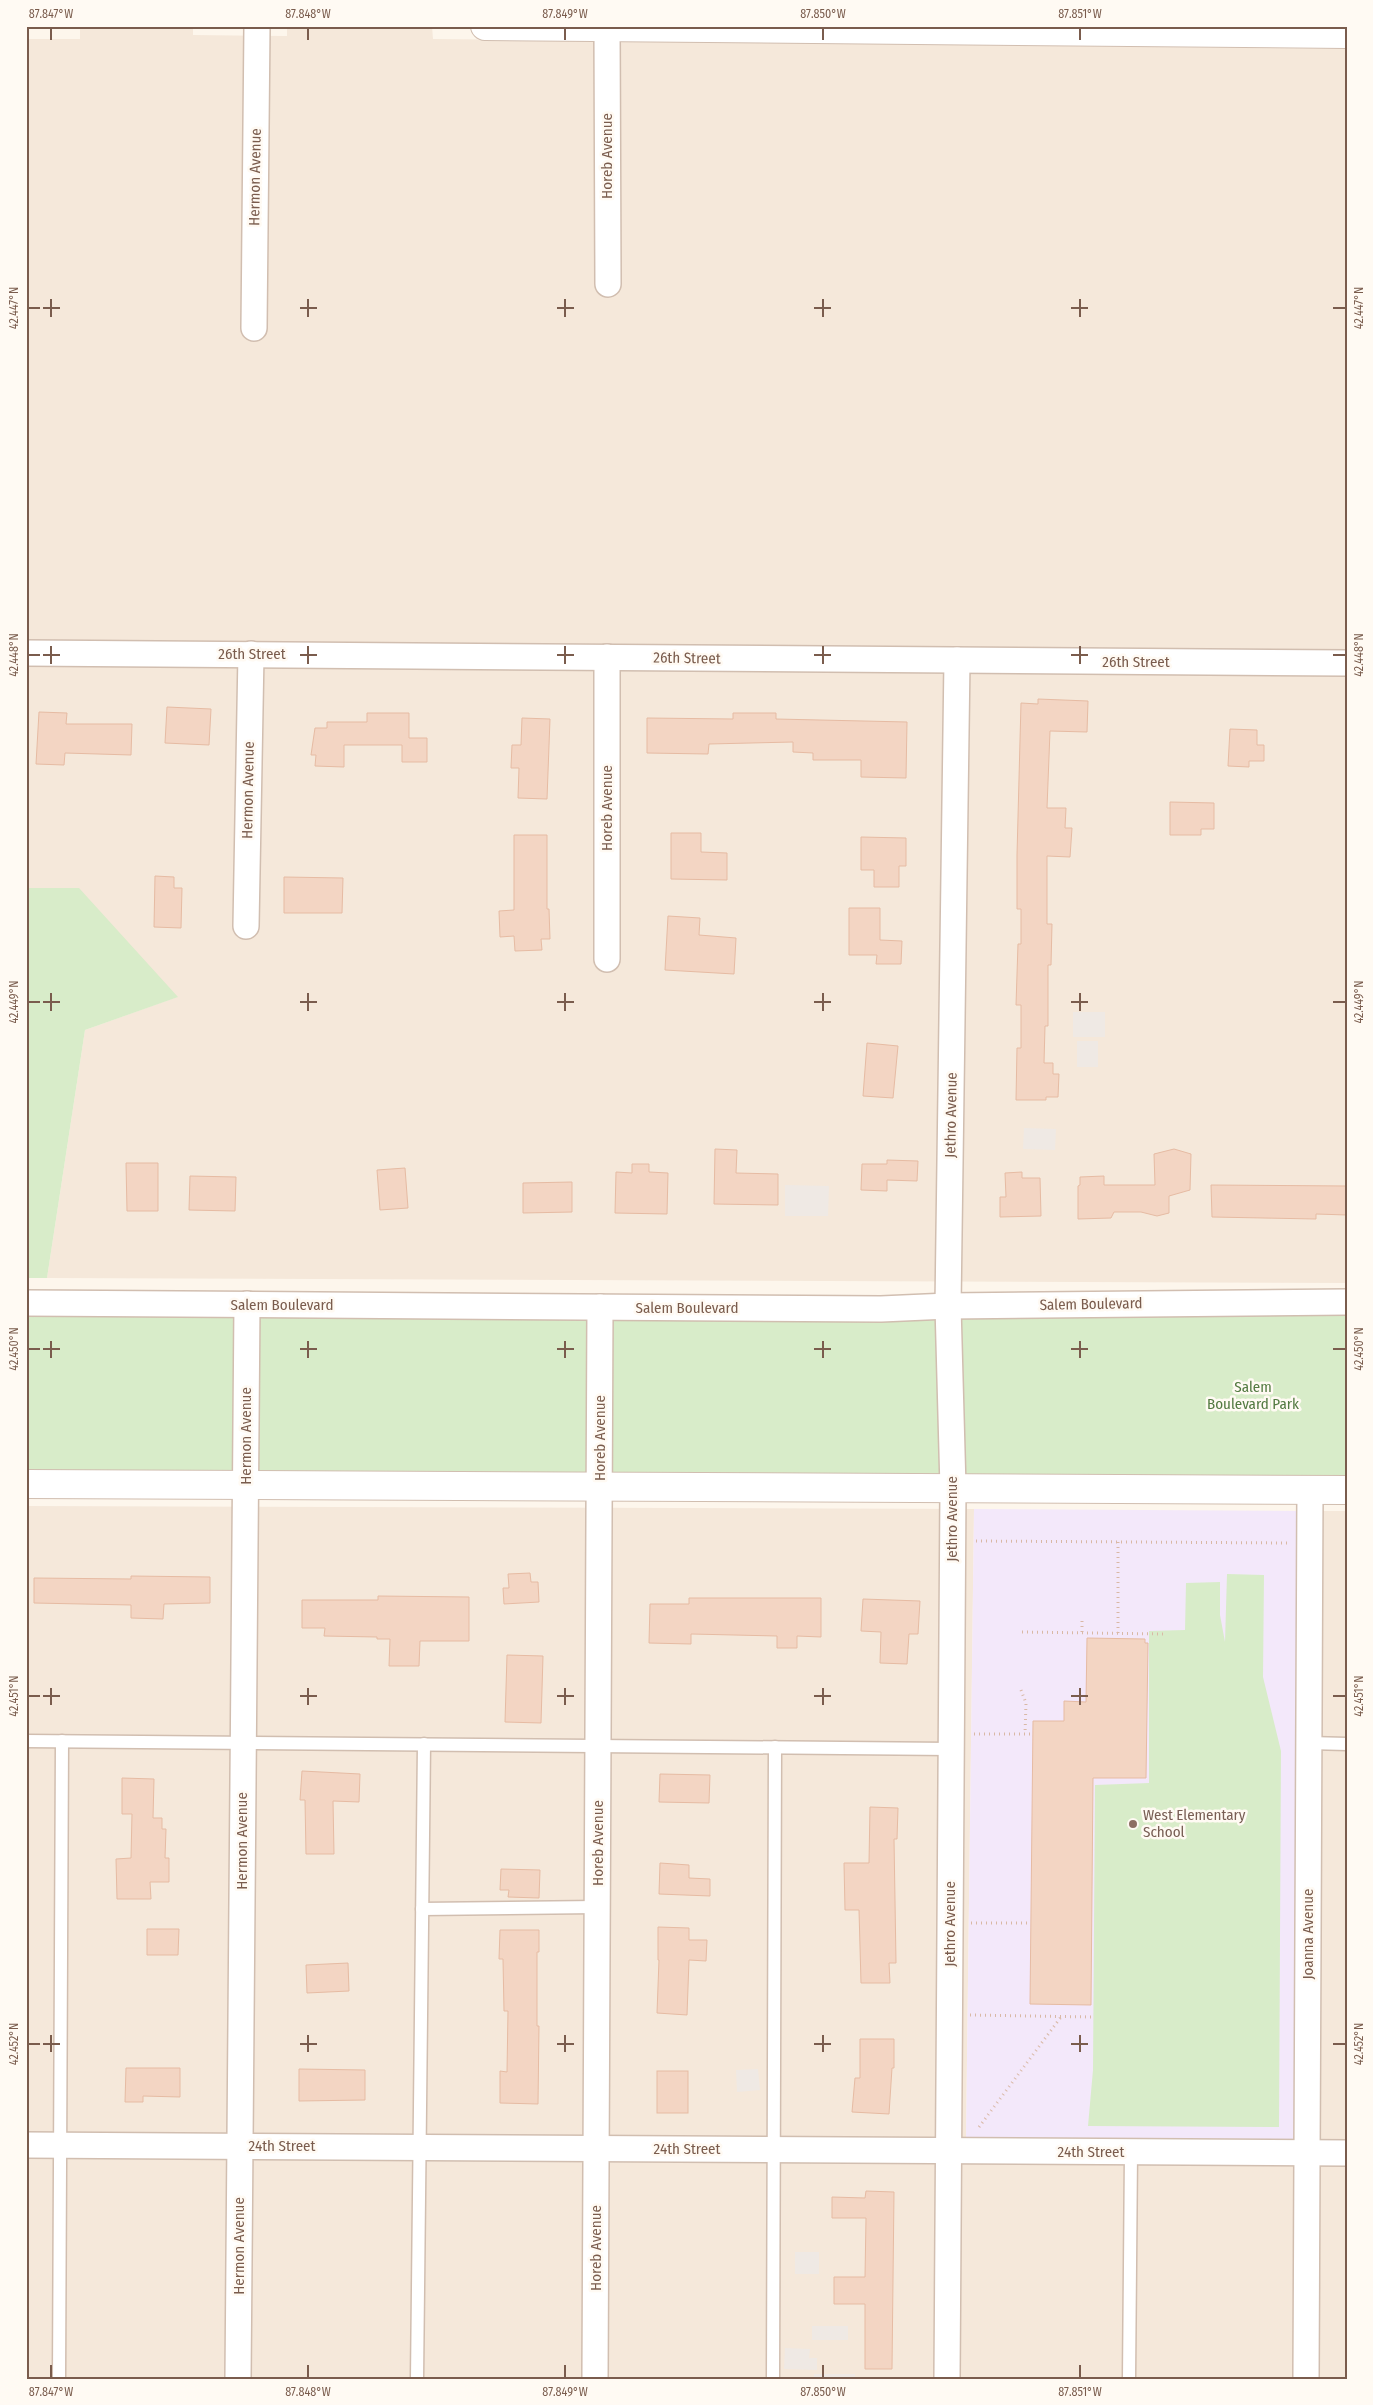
<svg xmlns="http://www.w3.org/2000/svg" width="1373" height="2405" font-family="'Fira Sans Condensed',sans-serif">
<style>
.residential{fill:#f5e8da}
.industrial{fill:#efe9e4}
.education{fill:#f3e8fa}
.green{fill:#d8ecc9}
.building{fill:#f3d5c3;stroke:#e6bba3}
.lines{fill:none;stroke-linecap:round;stroke-linejoin:round}
.service-casing{stroke:#d1beb0;stroke-width:15}
.minor-casing{stroke:#d1beb0;stroke-width:28}
.tertiary-casing{stroke:#d1beb0;stroke-width:30}
.path{stroke:#d9b8a5;stroke-width:3;stroke-dasharray:1 4;stroke-linecap:butt}
.service{stroke:#fff;stroke-width:12}
.minor{stroke:#fff;stroke-width:25}
.tertiary{stroke:#fff;stroke-width:28}
.ticks{fill:none;stroke:#7a5c4d;stroke-width:2}
.education-dot{fill:#8d6e63;stroke:#fffaf3;stroke-width:2}
.labels{text-anchor:middle;stroke-width:5;stroke-linejoin:round;paint-order:stroke}
.street-label{font-size:15px;fill:#7a5c4d;stroke:#fffaf3}
.park-label{font-size:15px;fill:#537a41;stroke:#fffaf3}
.education-label{font-size:15px;fill:#785e54;stroke:#fffaf3;text-anchor:start}
.neatline{fill:none;stroke:#7a5c4d;stroke-width:2}
.ticks-label{font-size:12px;text-anchor:middle;fill:#7a5c4d}
</style>
<rect width="100%" height="100%" fill="#fdf6ec"/>
<g class="residential">
<path d="M80,26H193V35L287,36V26H432L433,39L1347,49V1283L47,1278L85,1030L177,997L26,888V39H80Z"/>
<path d="M26,1506L974,1509L966,2138L1295,2139L1297,1511H1347V2379H26Z"/>
</g>
<g class="industrial">
<rect x="1073" y="1012" width="32" height="25"/>
<rect x="1077" y="1041" width="21" height="26"/>
<path d="M1024,1128L1056,1129L1055,1150L1023,1149Z"/>
<path d="M785,1185L829,1186L828,1216H785Z"/>
<path d="M758,2069L760,2090L737,2092L736,2070Z"/>
<rect x="795" y="2252" width="24" height="22"/>
<rect x="812" y="2326" width="36" height="14"/>
<path d="M785,2348L810,2349L809,2358H817V2370L784,2369Z"/>
<rect x="814" y="2374" width="41" height="5"/>
</g>
<path class="education" d="M974,1509L1297,1511L1295,2139L966,2138Z"/>
<g class="green">
<path d="M26,888H79L178,997L85,1030L47,1278H26Z"/>
<path d="M26,1300L1347,1302V1489L26,1484Z"/>
<path d="M1227,1574L1264,1575L1263,1677L1281,1751L1279,2127L1088,2126L1093,2070L1095,1785L1149,1783V1631L1185,1630L1186,1583L1220,1582V1615L1225,1642Z"/>
</g>
<g class="building">
<path d="M1038,699L1088,701L1087,732L1050,731L1047,808H1066L1065,828H1072L1070,857L1047,856V924H1052L1051,965H1048V1026H1045L1044,1063H1053V1074H1059L1058,1097H1046V1100H1016L1017,1048H1021V1005H1016L1018,944H1021V909H1017V855L1021,703L1038,704Z"/>
<path d="M167,707L211,709L209,745L165,743Z"/>
<path d="M39,712L67,713L66,724H132L131,755L65,753L64,765L36,764Z"/>
<path d="M367,713H409V738H427V762H402V745H344V767L315,766L316,755H311L315,728H327V722H367Z"/>
<path d="M733,713H776V719L907,722L906,778L861,777V760H813V753L793,752V742L709,744L708,754L647,753V718L733,719Z"/>
<path d="M522,718L550,719L547,799L518,798L519,768H511L512,745H521Z"/>
<path d="M1230,729L1257,730V745H1264V761H1249V767L1228,766Z"/>
<path d="M1170,802L1214,803V829H1201V835H1170Z"/>
<path d="M671,833H701V852L727,853V880L671,879Z"/>
<path d="M514,835H547V909H549L550,939H541L542,950L515,951L514,936L500,937L499,911L514,910Z"/>
<path d="M861,837L906,838V866H899V887H874V870H861Z"/>
<path d="M155,876L174,877V888H182L181,928L154,927Z"/>
<path d="M284,877L343,878L342,913H284Z"/>
<path d="M849,908H880V940L902,941L901,964H876L877,955H849Z"/>
<path d="M668,916L700,918L699,935L736,938L734,974L665,970Z"/>
<path d="M867,1043L898,1046L893,1098L863,1096Z"/>
<path d="M715,1149L737,1150L736,1173L778,1174V1205L714,1204Z"/>
<path d="M1174,1149L1191,1154L1190,1190L1169,1196V1213L1157,1216L1141,1212H1114L1111,1218L1078,1219V1186L1080,1185V1177L1104,1176V1185H1155L1154,1154Z"/>
<path d="M887,1160L918,1161L917,1181L887,1180V1191L861,1190L862,1164H887Z"/>
<path d="M126,1163H158V1211H127Z"/>
<path d="M632,1164H649V1172L668,1173L667,1214L615,1213L616,1172L632,1173Z"/>
<path d="M405,1168L408,1208L380,1210L377,1170Z"/>
<path d="M1022,1172V1178H1040L1041,1216L1000,1217V1197H1006L1005,1173Z"/>
<path d="M190,1176L236,1177L235,1211L189,1210Z"/>
<path d="M572,1182V1212L523,1213V1183Z"/>
<path d="M1211,1185L1347,1186V1215L1316,1214V1219L1212,1217Z"/>
<path d="M530,1573L531,1582H538L539,1602L504,1604L503,1588H509L508,1574Z"/>
<path d="M131,1576L210,1577V1603L164,1604L163,1619L131,1618V1605L34,1603V1578L131,1579Z"/>
<path d="M378,1596L469,1597V1641H420L419,1666H389L390,1639H377V1637L324,1636L325,1628H302V1600H378Z"/>
<path d="M689,1598H821V1637L797,1636V1648H777V1636L691,1634V1644L649,1643L650,1604H689Z"/>
<path d="M863,1599L920,1601L918,1634H909L907,1664L880,1663L881,1632L861,1631Z"/>
<path d="M1087,1638L1145,1639V1643H1148L1146,1778H1093L1091,2005L1030,2004L1033,1721H1064V1701L1086,1702Z"/>
<path d="M507,1655L543,1656L541,1723L505,1722Z"/>
<path d="M302,1771L360,1774L359,1802L333,1801L334,1854H306L305,1800H300Z"/>
<path d="M660,1774L710,1775L709,1803L659,1802Z"/>
<path d="M122,1778L154,1779L153,1818H162V1829H166L165,1858H169V1882H150L151,1899H117L116,1859L131,1858L132,1814H122Z"/>
<path d="M870,1807L898,1808L897,1839H894L896,1963H889L890,1983H861L859,1910H845L844,1863H869Z"/>
<path d="M660,1863L689,1865V1878L710,1879V1896L659,1894Z"/>
<path d="M501,1869L540,1870L539,1898L508,1897L509,1890H500Z"/>
<path d="M658,1927L689,1928V1940H707L706,1961L689,1960L687,2015L657,2013L659,1960H658Z"/>
<path d="M147,1929H179L178,1955H147Z"/>
<path d="M500,1930H539V1952H537V2026H539L538,2104L500,2103V2071L507,2072L508,2011H504L503,1959H499Z"/>
<path d="M348,1963L349,1991L307,1993L306,1965Z"/>
<path d="M860,2039H894V2068H892L889,2114L852,2112L855,2078H860Z"/>
<path d="M126,2068H180V2097L143,2096V2102H125Z"/>
<path d="M299,2069L365,2070V2100L299,2101Z"/>
<rect x="657" y="2071" width="31" height="42"/>
<path d="M866,2191L894,2192L892,2369H865V2304H834V2277H865L866,2218H832V2197L865,2198Z"/>
</g>
<g class="lines">
<defs>
<g id="service">
<path d="M26,1741L951,1749"/>
<path d="M1309,1743L1347,1744"/>
<path d="M422,1909L597,1907"/>
<path d="M59,2379L62,1741"/>
<path d="M417,2379L424,1744"/>
<path d="M773,2379L775,1747"/>
<path d="M1129,2379L1131,2152"/>
</g>
<g id="minor">
<path d="M607,28L608,284"/>
<path d="M254,328L257,26"/>
<path d="M26,653L1347,663"/>
<path d="M246,926L251,654"/>
<path d="M607,959V657"/>
<path d="M26,1303L881,1309L948,1306L1347,1302"/>
<path d="M26,2145L1347,2153"/>
<path d="M238,2379L247,1304"/>
<path d="M595,2379L600,1307"/>
<path d="M947,2379L953,1488L948,1306L957,660"/>
<path d="M1306,2379L1310,1490"/>
</g>
<g id="tertiary">
<path d="M485,26L1347,34"/>
<path d="M26,1484L1347,1490"/>
</g>
</defs>
<use href="#service" class="service-casing"/>
<use href="#minor" class="minor-casing"/>
<use href="#tertiary" class="tertiary-casing"/>
<g class="path">
<path d="M976,1541L1287,1543"/>
<path d="M1118,1542V1633"/>
<path d="M1022,1632L1163,1634"/>
<path d="M1082,1632V1618"/>
<path d="M1021,1690L1026,1703L1025,1734"/>
<path d="M974,1734H1032"/>
<path d="M971,1923H1031"/>
<path d="M970,2015L1093,2017"/>
<path d="M979,2127L1061,2017"/>
</g>
<use href="#service" class="service"/>
<use href="#minor" class="minor"/>
<use href="#tertiary" class="tertiary"/>
</g>
<path class="ticks" d="M51,28V40M308,28V40M565,28V40M823,28V40M1080,28V40M51,299V317M308,299V317M565,299V317M823,299V317M1080,299V317M28,308H40M43,308H60M300,308H317M557,308H574M814,308H831M1071,308H1088M1333,308H1346M51,646V664M308,646V664M565,646V664M823,646V664M1080,646V664M28,655H40M43,655H60M300,655H317M557,655H574M814,655H831M1071,655H1088M1333,655H1346M51,993V1011M308,993V1011M565,993V1011M823,993V1011M1080,993V1011M28,1002H40M43,1002H60M300,1002H317M557,1002H574M814,1002H831M1071,1002H1088M1333,1002H1346M51,1341V1358M308,1341V1358M565,1341V1358M823,1341V1358M1080,1341V1358M28,1349H40M43,1349H60M300,1349H317M557,1349H574M814,1349H831M1071,1349H1088M1333,1349H1346M51,1688V1705M308,1688V1705M565,1688V1705M823,1688V1705M1080,1688V1705M28,1696H40M43,1696H60M300,1696H317M557,1696H574M814,1696H831M1071,1696H1088M1333,1696H1346M51,2035V2052M308,2035V2052M565,2035V2052M823,2035V2052M1080,2035V2052M28,2044H40M43,2044H60M300,2044H317M557,2044H574M814,2044H831M1071,2044H1088M1333,2044H1346M51,2365V2378M308,2365V2378M565,2365V2378M823,2365V2378M1080,2365V2378"/>
<circle class="education-dot" cx="1133" cy="1824" r="5"/>
<g class="labels">
<g class="street-label">
<text transform="translate(607 156) rotate(-90)" y="5">Horeb Avenue</text>
<text transform="translate(255 177) rotate(-89)" y="5">Hermon Avenue</text>
<text x="252" y="659">26th Street</text>
<text transform="translate(687 658) rotate(1)" y="5">26th Street</text>
<text x="1136" y="667">26th Street</text>
<text transform="translate(248 790) rotate(-89)" y="5">Hermon Avenue</text>
<text transform="translate(607 808) rotate(-90)" y="5">Horeb Avenue</text>
<text transform="translate(951 1115) rotate(-89)" y="5">Jethro Avenue</text>
<text transform="translate(1091 1304) rotate(-1)" y="5">Salem Boulevard</text>
<text x="282" y="1310">Salem Boulevard</text>
<text x="687" y="1313">Salem Boulevard</text>
<text transform="translate(246 1436) rotate(-90)" y="5">Hermon Avenue</text>
<text transform="translate(600 1438) rotate(-90)" y="5">Horeb Avenue</text>
<text transform="translate(952 1519) rotate(-90)" y="5">Jethro Avenue</text>
<text transform="translate(242 1841) rotate(-90)" y="5">Hermon Avenue</text>
<text transform="translate(598 1843) rotate(-90)" y="5">Horeb Avenue</text>
<text transform="translate(950 1924) rotate(-90)" y="5">Jethro Avenue</text>
<text transform="translate(1308 1934) rotate(-90)" y="5">Joanna Avenue</text>
<text x="282" y="2151">24th Street</text>
<text x="687" y="2154">24th Street</text>
<text x="1091" y="2157">24th Street</text>
<text transform="translate(239 2246) rotate(-90)" y="5">Hermon Avenue</text>
<text transform="translate(596 2248) rotate(-90)" y="5">Horeb Avenue</text>
</g>
<g class="park-label">
<text x="1253" y="1392">Salem<tspan x="1253" dy="17">Boulevard Park</tspan></text>
</g>
<g class="education-label">
<text x="1143" y="1820">West Elementary<tspan x="1143" dy="17">School</tspan></text>
</g>
</g>
<rect width="1373" height="2405" fill="none" stroke="#fffaf3" stroke-width="55"/>
<rect x="28" y="28" width="1318" height="2350" class="neatline"/>
<g class="ticks-label">
<text x="51" y="18">87.847°W</text>
<text x="308" y="18">87.848°W</text>
<text x="565" y="18">87.849°W</text>
<text x="823" y="18">87.850°W</text>
<text x="1080" y="18">87.851°W</text>
<text transform="translate(1359 308) rotate(-90)" y="4">42.447°N</text>
<text transform="translate(14 308) rotate(-90)" y="4">42.447°N</text>
<text transform="translate(1359 655) rotate(-90)" y="4">42.448°N</text>
<text transform="translate(14 655) rotate(-90)" y="4">42.448°N</text>
<text transform="translate(14 1002) rotate(-90)" y="4">42.449°N</text>
<text transform="translate(1359 1002) rotate(-90)" y="4">42.449°N</text>
<text transform="translate(14 1349) rotate(-90)" y="4">42.450°N</text>
<text transform="translate(1359 1349) rotate(-90)" y="4">42.450°N</text>
<text transform="translate(14 1696) rotate(-90)" y="4">42.451°N</text>
<text transform="translate(1359 1696) rotate(-90)" y="4">42.451°N</text>
<text transform="translate(1359 2044) rotate(-90)" y="4">42.452°N</text>
<text transform="translate(14 2044) rotate(-90)" y="4">42.452°N</text>
<text x="51" y="2396">87.847°W</text>
<text x="308" y="2396">87.848°W</text>
<text x="565" y="2396">87.849°W</text>
<text x="823" y="2396">87.850°W</text>
<text x="1080" y="2396">87.851°W</text>
</g>
</svg>
